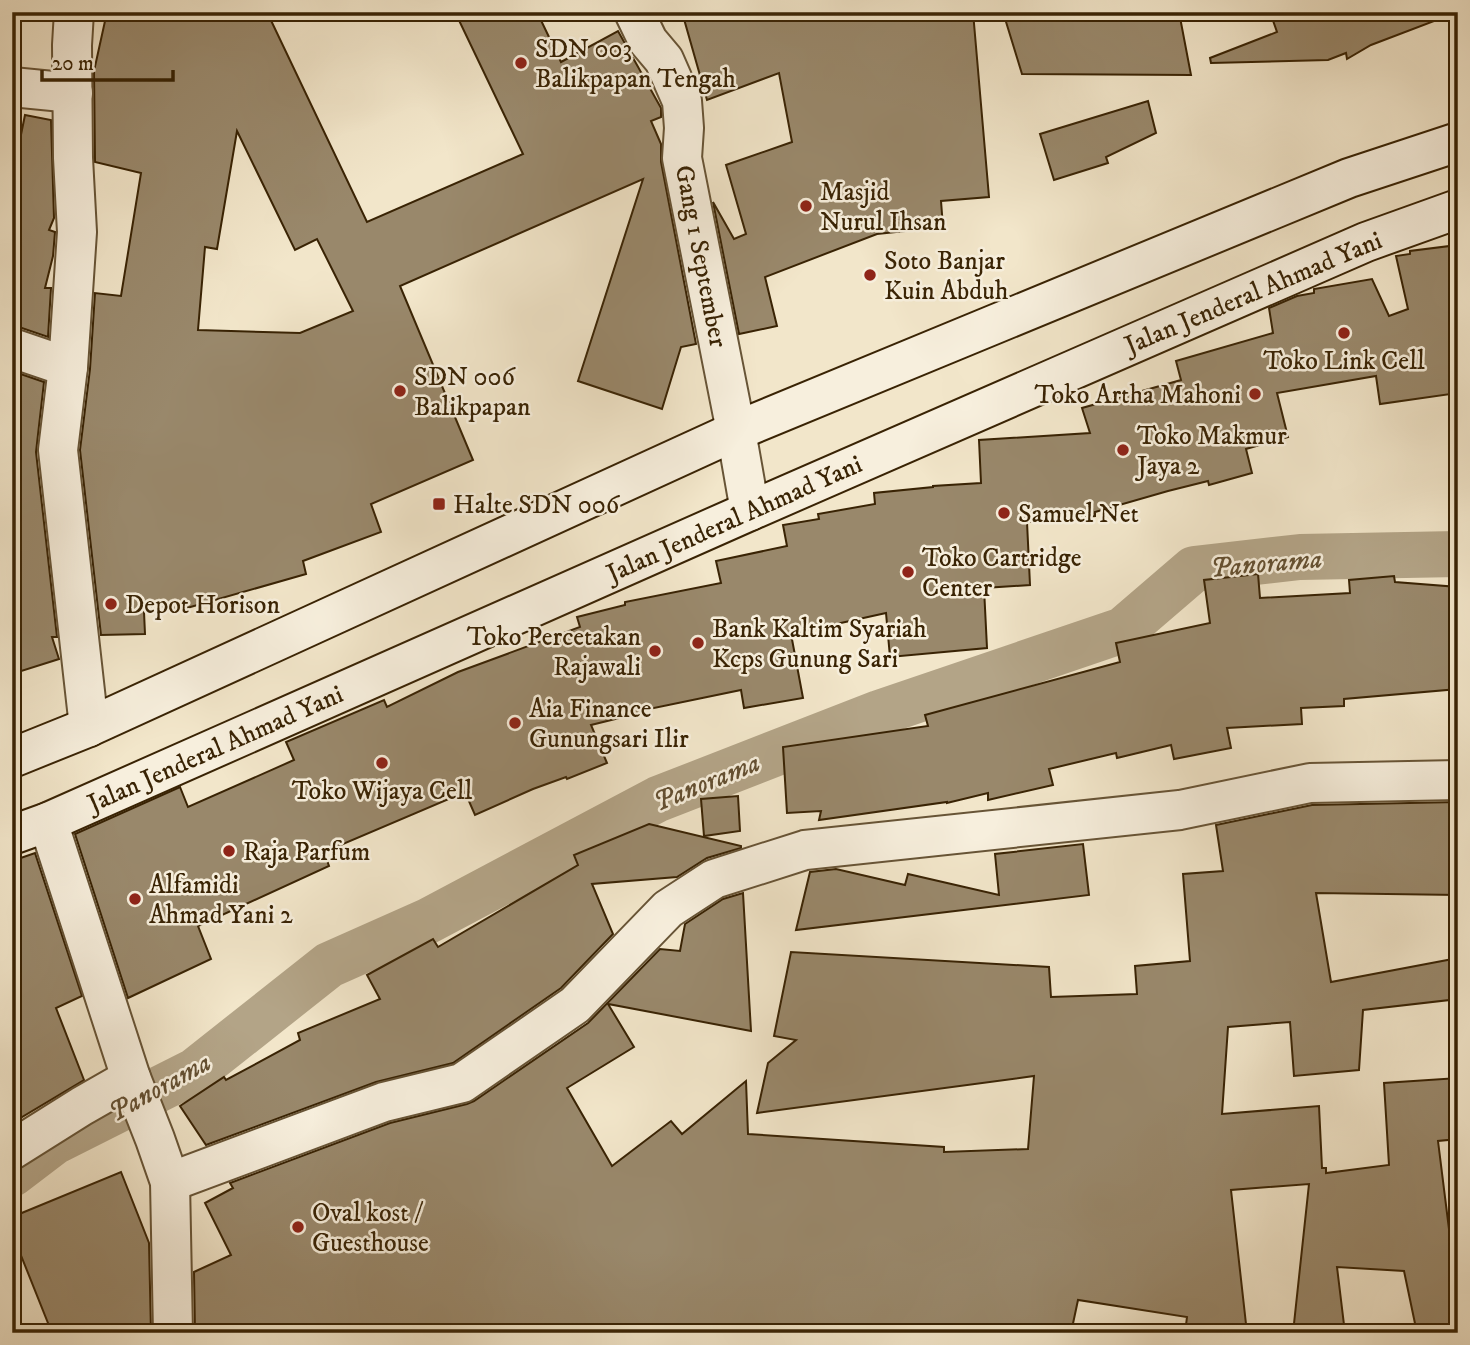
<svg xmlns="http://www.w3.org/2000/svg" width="1470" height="1345" font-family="'IM FELL DW Pica',serif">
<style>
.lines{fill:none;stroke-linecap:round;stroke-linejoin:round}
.canal{stroke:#b3a487;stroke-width:46}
.building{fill:#99886b;stroke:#392304;stroke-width:2;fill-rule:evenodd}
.minor-casing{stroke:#675436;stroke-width:42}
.tertiary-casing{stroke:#675436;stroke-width:42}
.secondary-casing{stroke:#392304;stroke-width:42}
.minor{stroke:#f7efdd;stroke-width:38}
.tertiary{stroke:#f7efdd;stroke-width:38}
.secondary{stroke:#f7efdd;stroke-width:38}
.poi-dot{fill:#8f2418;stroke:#f7efdd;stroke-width:2.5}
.labels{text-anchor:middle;stroke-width:5;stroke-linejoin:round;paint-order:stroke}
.poi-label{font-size:26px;fill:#392304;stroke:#f7efdd;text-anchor:start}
.street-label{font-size:26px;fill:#392304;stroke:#f7efdd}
.water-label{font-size:28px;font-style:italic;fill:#645032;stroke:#f7efdd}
</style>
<rect width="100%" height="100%" fill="#f2e6ca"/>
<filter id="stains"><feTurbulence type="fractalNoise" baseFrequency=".00286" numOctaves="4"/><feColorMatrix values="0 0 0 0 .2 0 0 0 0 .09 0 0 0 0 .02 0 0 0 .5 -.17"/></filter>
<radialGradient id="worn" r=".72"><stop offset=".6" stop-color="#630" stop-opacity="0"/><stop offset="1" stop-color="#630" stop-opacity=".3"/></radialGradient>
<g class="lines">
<path class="canal" d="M12,1174L54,1142L195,1071L329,965L428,921L658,799L879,713L1123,630L1194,569L1300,557L1458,554"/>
</g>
<g class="building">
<path d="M107,12H267L367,222L523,154L455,12H537L561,62L618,31L661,108V117L651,121L661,144V162L696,344L681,347L662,409L578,381L643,179L400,286L473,460L371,504L381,532L303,561L306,574L187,608L144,612L145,634L101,635L80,450L90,369L95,293L121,296L141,173L95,162L94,71ZM237,131L295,250L317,239L353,311L300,333L198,330L205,247L217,249Z"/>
<path d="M703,12H973L989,197L941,201L943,227L877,234L765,277L777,326L739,334L713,202L734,239L746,234L726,165L792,142L779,73L707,100L684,19Z"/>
<path d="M1003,12H1179L1191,75L1022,74Z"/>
<path d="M1270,12H1449L1450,15L1371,45L1347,59L1346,53L1328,60L1211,63L1210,58L1277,32Z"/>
<path d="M1148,101L1156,133L1106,157L1108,163L1054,180L1040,134Z"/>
<path d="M25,115L51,120L54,218L49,230L55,232L53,256L45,288H51L48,337L19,327H12V179Z"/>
<path d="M1458,245V393L1380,404L1376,376L1277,393L1288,437L1246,449L1252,473L1209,485L1208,481L1168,491L1095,512V516L1027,522L1030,585L984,588L987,648L890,657L886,613L791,634L803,698L744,708L741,690L644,710V712L591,725L607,763L567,779L566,777L533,789L475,815L465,792L324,852L329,866L198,926L211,959L128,998L75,834L180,787L188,807L294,760L286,742L384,700L387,707L458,672L580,627L577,617L625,605V602L721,583L716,561L787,546L783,525L819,519L818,514L875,504L874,493L933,487V486L981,483L979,440L1090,433L1082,408L1181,380L1176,361L1273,333L1269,308L1297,296L1314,293V289L1372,279L1389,316L1408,309L1396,256L1410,254V251Z"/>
<path d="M12,371L44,382L36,452L57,637H52L59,659L12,674Z"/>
<path d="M1258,574L1260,598L1350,593L1349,580L1394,576L1395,582L1458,587V689L1344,699V706L1301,708L1302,724L1227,728L1231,748L1174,759L1171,745L1117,758L1116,753L1049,769L1053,785L988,800V793L947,803V802L819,820L821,811L787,813L783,747L928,726L925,715L1120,662L1116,643L1210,623L1204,580Z"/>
<path d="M738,796L740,831L704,836L701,799Z"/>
<path d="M1458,802V895L1316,893L1331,982L1458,958V999L1363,1010L1359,1070L1294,1076L1290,1022L1228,1027L1222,1114L1319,1106L1322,1168H1326V1173L1389,1165L1384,1083L1458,1078V1139L1438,1141L1450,1237L1458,1234V1333H1417L1404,1271L1337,1267L1345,1333H1293L1309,1184L1231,1190L1247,1333H1185L1187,1317L1078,1300L1071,1333H195L194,1272L231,1255L205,1203L233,1188L230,1183L390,1123L467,1104L474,1101L588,1023L660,949L680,951L685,924L723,899L743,893L751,1031L608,1004L634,1047L567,1088L612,1166L671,1121L682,1134L746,1081L748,1134L944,1147V1152L1028,1149L1034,1076L757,1113L768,1063L796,1040L774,1036L791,952L1049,967L1051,997L1137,994L1135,966L1190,961L1183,874L1223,871L1216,825L1312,805Z"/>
<path d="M649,824L741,846V848L707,858L677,877L592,884L613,934L561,988L453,1063L376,1082L206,1145L180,1106L224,1077L226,1080L300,1040L298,1033L380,999L367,975L433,939L438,947L578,865L574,855Z"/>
<path d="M1083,844L1089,895L796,930L810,872L836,869L905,885L908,874L999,895L995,854Z"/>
<path d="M35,853L82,996L56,1008L84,1080L12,1123V861Z"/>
<path d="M121,1172L149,1243L151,1333H52L12,1233V1217Z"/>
</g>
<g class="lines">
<defs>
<g id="minor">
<path d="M74,12L72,45L73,158L77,232L68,367L58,450L89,727"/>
<path d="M634,12L648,41L664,60L682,101L684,128L682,158L736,431L750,511"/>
<path d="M12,87L73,93"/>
<path d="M12,348L68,367"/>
<path d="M12,1150L82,1106L131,1078"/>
<path d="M170,1182L384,1102L462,1083L575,1005L668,909L714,879L805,850L1180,810L1310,783L1458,780"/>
</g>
<path id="tertiary" d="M48,822L131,1078L155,1139L170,1182L173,1333"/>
<g id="secondary">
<path d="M12,758L89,727L736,431L1349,178L1458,142"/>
<path d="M12,835L48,822L750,511L1366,242L1458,209"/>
</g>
</defs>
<use href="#minor" class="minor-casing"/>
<use href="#tertiary" class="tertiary-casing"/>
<use href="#secondary" class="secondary-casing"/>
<use href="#minor" class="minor"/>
<use href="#tertiary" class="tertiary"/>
<use href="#secondary" class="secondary"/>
</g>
<g class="poi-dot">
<circle cx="521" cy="63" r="7"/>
<circle cx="806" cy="206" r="7"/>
<circle cx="870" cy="275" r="7"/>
<circle cx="1344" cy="333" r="7"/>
<circle cx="400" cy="391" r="7"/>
<circle cx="1255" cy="394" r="7"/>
<circle cx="1123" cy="450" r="7"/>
<rect x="432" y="497" width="14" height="14" rx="3.5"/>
<circle cx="1004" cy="513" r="7"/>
<circle cx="908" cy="572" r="7"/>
<circle cx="111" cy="604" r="7"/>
<circle cx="698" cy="643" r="7"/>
<circle cx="655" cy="651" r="7"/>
<circle cx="515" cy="723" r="7"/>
<circle cx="382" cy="763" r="7"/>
<circle cx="229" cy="851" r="7"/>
<circle cx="135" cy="899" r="7"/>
<circle cx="298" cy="1227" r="7"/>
</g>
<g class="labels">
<g class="poi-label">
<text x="535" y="57">SDN 003<tspan x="535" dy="30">Balikpapan Tengah</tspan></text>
<text x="820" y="200">Masjid<tspan x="820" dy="30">Nurul Ihsan</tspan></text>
<text x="884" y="269">Soto Banjar<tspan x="884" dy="30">Kuin Abduh</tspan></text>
<text x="1344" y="369" text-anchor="middle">Toko Link Cell</text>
<text x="414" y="385">SDN 006<tspan x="414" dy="30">Balikpapan</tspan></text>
<text x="1241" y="403" text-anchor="end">Toko Artha Mahoni</text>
<text x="1137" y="444">Toko Makmur<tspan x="1137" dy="30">Jaya 2</tspan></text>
<text x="453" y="513">Halte SDN 006</text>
<text x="1018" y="522">Samuel Net</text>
<text x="922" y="566">Toko Cartridge<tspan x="922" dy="30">Center</tspan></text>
<text x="125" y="613">Depot Horison</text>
<text x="712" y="637">Bank Kaltim Syariah<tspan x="712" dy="30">Kcps Gunung Sari</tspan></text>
<text x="641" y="645" text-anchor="end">Toko Percetakan<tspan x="641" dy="30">Rajawali</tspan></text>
<text x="529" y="717">Aia Finance<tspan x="529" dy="30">Gunungsari Ilir</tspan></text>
<text x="382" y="799" text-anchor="middle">Toko Wijaya Cell</text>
<text x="243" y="860">Raja Parfum</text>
<text x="149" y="893">Alfamidi<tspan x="149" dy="30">Ahmad Yani 2</tspan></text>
<text x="312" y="1221">Oval kost /<tspan x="312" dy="30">Guesthouse</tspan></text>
</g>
<g class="street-label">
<text transform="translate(702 256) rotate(79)" y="9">Gang 1 September</text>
<text transform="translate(1253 292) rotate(-23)" y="9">Jalan Jenderal Ahmad Yani</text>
<text transform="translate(734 518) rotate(-24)" y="9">Jalan Jenderal Ahmad Yani</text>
<text transform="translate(215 748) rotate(-24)" y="9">Jalan Jenderal Ahmad Yani</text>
</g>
<g class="water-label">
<text transform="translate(1266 562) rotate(-5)" y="10">Panorama</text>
<text transform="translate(706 781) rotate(-22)" y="10">Panorama</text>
<text transform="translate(159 1086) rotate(-29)" y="10">Panorama</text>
</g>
</g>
<rect width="1470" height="1345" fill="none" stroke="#f2e6ca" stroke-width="42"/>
<rect x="14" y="14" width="1442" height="1317" fill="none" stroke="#392304" stroke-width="3.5"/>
<rect x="21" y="21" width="1428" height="1303" fill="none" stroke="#392304" stroke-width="2"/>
<path d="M42 70v10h131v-10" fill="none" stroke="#392304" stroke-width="3.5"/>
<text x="52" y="70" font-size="21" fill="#392304" stroke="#f7efdd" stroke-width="5" paint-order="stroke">20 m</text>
<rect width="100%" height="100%" filter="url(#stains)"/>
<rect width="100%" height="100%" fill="url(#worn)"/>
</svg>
